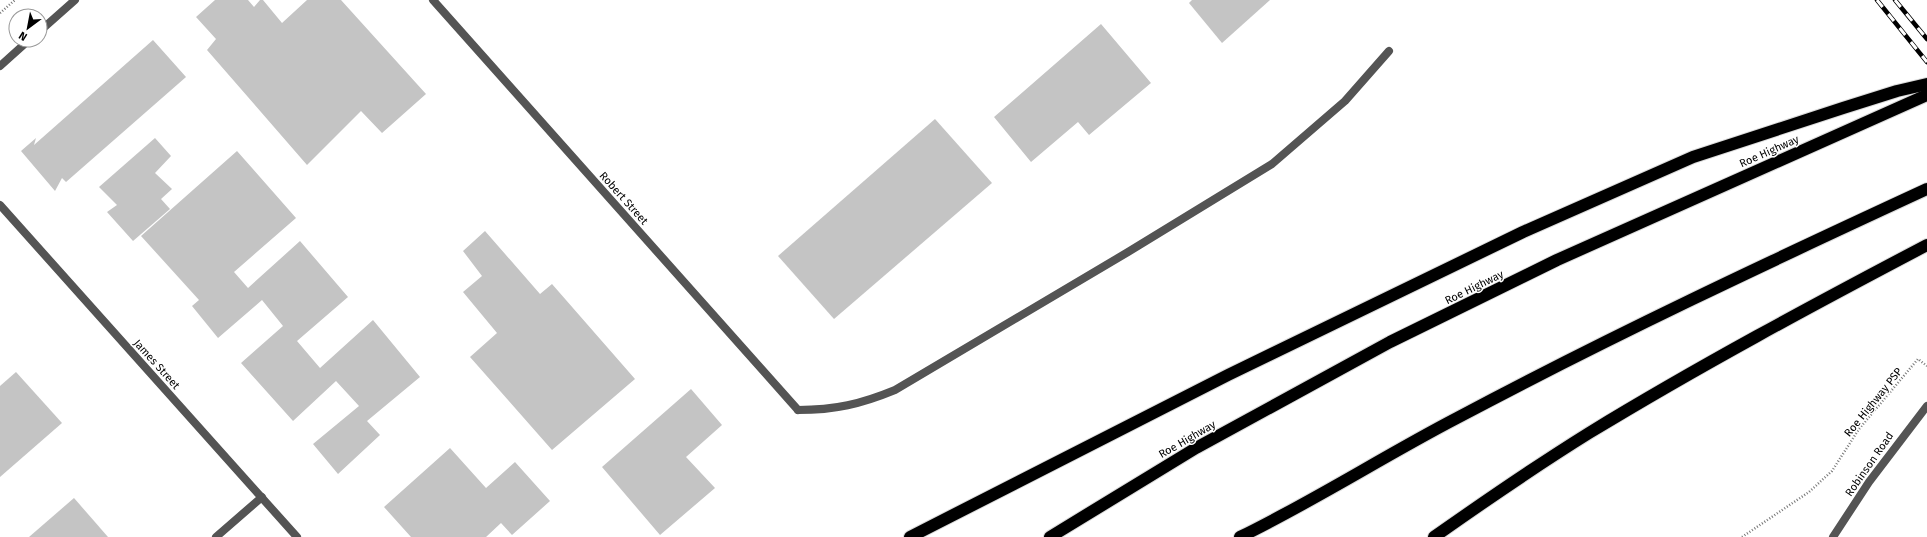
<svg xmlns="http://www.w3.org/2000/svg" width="1927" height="537" font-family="'Fira Sans',sans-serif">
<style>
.building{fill:#c4c4c4}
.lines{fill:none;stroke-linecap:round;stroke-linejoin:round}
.highway-casing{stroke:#dbdbdb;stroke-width:14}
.path{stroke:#767676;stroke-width:2.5;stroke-dasharray:1 2;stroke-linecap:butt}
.lane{stroke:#545454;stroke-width:8}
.street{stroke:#545454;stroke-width:8}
.highway{stroke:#000;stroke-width:12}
.rail-casing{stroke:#000;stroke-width:4.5}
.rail{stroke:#fff;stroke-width:3;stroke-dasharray:9;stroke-linecap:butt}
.labels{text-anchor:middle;stroke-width:3;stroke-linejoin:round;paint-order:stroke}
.street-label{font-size:11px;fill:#000;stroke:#fff}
</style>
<rect width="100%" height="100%" fill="#fff"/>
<g class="building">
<path d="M215,0H248L254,7L260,0H263L282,23L307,0H341L426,94L382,133L361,111L307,165L207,50L216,39L196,17Z"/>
<path d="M1192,0H1270L1222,43L1189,3Z"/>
<path d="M1101,24L1151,83L1089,135L1078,122L1031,162L994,117Z"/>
<path d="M153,40L186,77L66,182L62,178L55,191L21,151L36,138L34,145Z"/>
<path d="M935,119L992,183L834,319L778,256Z"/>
<path d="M155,138L171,156L155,173L172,189L161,199L170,209L133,241L107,212L117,205L99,187Z"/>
<path d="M237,151L296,218L234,272L248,288L300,241L348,297L297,341L320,368L373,320L420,377L367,421L380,435L338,474L313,444L359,406L336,381L293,421L241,363L283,326L262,300L218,338L192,306L199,300L141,236Z"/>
<path d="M485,231L540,294L552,284L635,379L552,450L470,357L497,333L463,292L482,276L463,251Z"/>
<path d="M16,372L62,423L0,477V386Z"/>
<path d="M691,389L722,425L686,457L715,488L660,535L602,467Z"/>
<path d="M450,448L486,488L515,462L550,501L512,535L501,523L486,537H411L384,507Z"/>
<path d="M74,498L108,537H29Z"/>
</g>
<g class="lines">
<defs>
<g id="highway">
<path d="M910,537L1228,375L1523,232L1693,157L1843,108L1897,91L1927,84"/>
<path d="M1050,537L1196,448L1390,342L1557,260L1927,95"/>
<path d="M1240,537C1314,501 1384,456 1457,418C1611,336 1769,262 1927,189"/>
<path d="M1434,537C1485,501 1536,466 1589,433C1699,366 1813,305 1927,245"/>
</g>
</defs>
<use href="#highway" class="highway-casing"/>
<g class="path">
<path d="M0,13L15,0"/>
<path d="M1742,537L1809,492L1832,471L1859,429L1918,359L1927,366"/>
</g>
<path class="lane" d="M798,410C835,410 861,404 895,390L1128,252L1272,164L1345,101L1389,51"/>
<g class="street">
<path d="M433,0L798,410"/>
<path d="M40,31L75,0"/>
<path d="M0,66L29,40"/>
<path d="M0,205L297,537"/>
<path d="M216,537L262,497"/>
<path d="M1833,537L1869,482L1927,406"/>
</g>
<use href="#highway" class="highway"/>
<defs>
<g id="rail">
<path d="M1877,0L1927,62"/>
<path d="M1895,0L1927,39"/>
</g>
</defs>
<use href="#rail" class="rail-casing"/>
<use href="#rail" class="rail"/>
</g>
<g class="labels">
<g class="street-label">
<text transform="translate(1769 151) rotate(-24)" y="4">Roe Highway</text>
<text transform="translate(624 198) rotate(48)" y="4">Robert Street</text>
<text transform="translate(1474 287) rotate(-26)" y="4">Roe Highway</text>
<text transform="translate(157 364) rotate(48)" y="4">James Street</text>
<text transform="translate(1873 402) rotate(-51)" y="4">Roe Highway PSP</text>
<text transform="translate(1187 439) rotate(-30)" y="4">Roe Highway</text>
<text transform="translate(1869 464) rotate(-55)" y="4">Robinson Road</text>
</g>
</g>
<g transform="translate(28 28) rotate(212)"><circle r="19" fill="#ffffff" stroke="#999999"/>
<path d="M0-3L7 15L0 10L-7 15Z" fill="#000000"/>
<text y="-6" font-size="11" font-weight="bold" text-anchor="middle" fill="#000000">N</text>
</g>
</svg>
